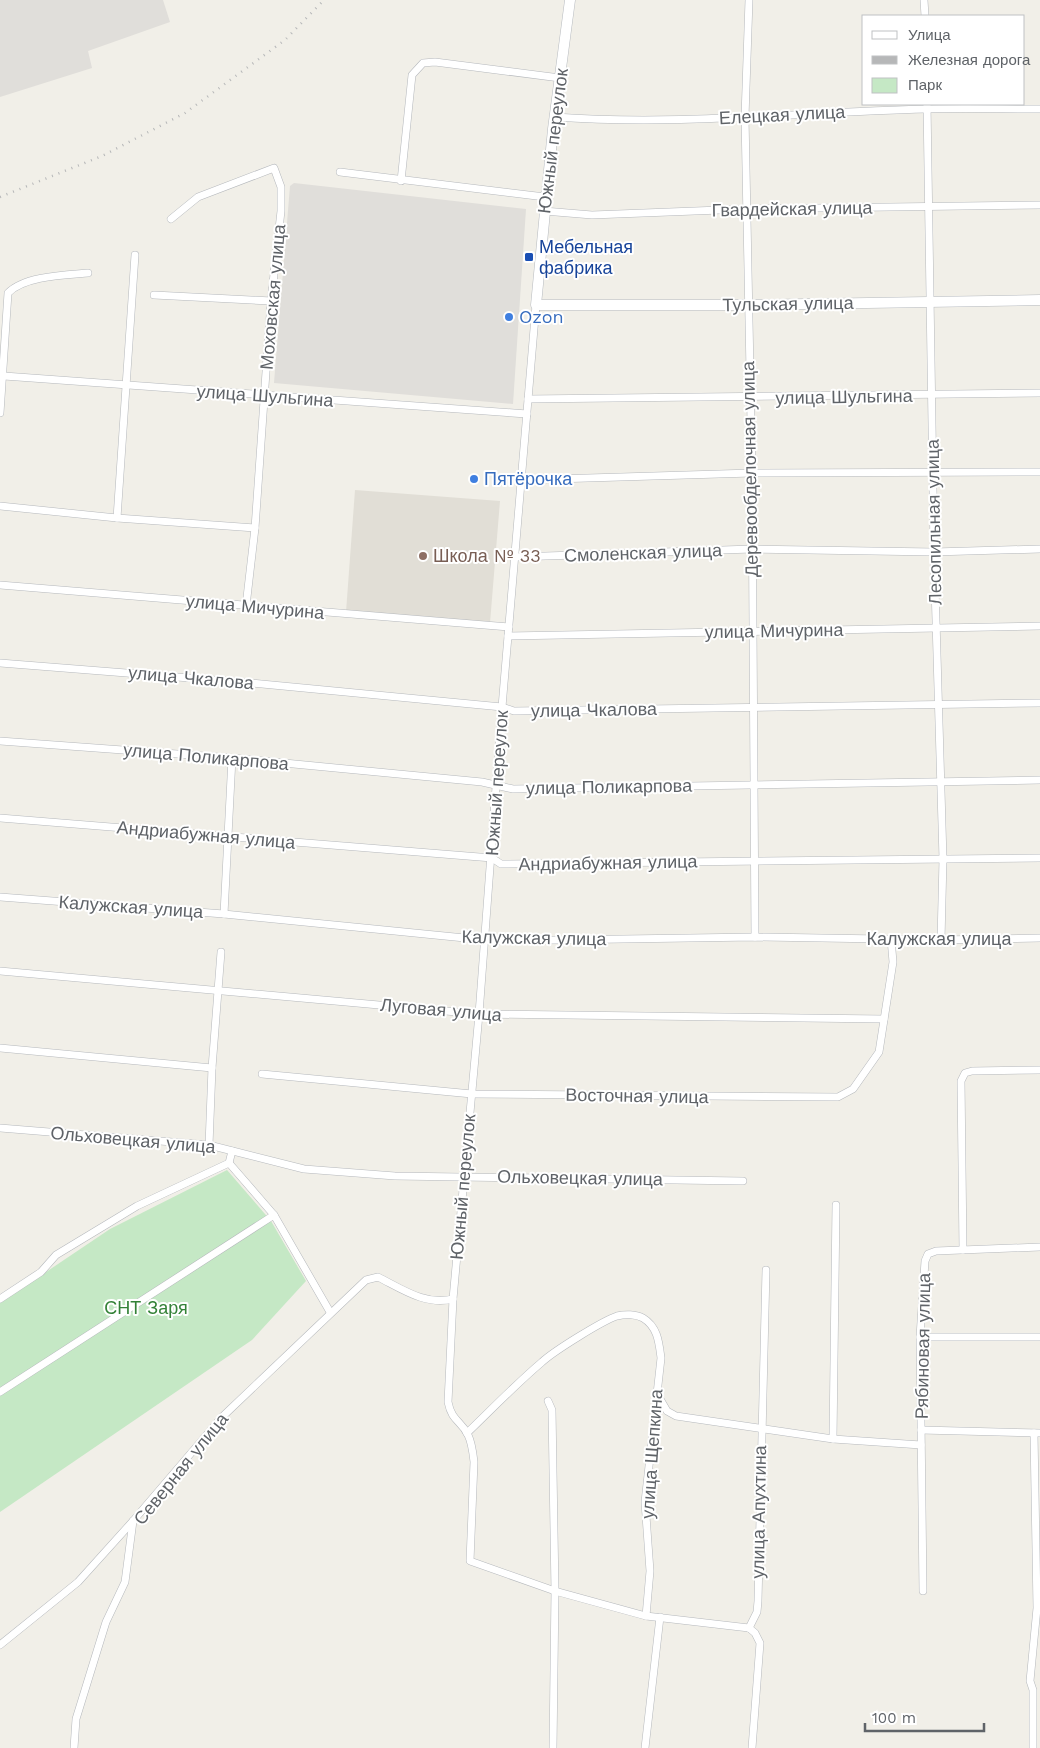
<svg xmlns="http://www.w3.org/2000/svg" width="1040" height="1748" font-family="'Work Sans',sans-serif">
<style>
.industrial{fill:#e0deda}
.education{fill:#e1ded6}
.green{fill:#c5e8c5}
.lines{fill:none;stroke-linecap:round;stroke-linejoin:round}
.street-casing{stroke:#b5b8bc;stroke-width:8}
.secondary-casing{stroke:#b6babf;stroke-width:11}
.street{stroke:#fff;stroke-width:7}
.secondary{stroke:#fff;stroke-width:10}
.rail{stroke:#b6b7b8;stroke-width:2.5;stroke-dasharray:1 6;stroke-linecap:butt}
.transit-dot{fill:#1a4fb4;stroke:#fff;stroke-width:2}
.shop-dot{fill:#3f7fe0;stroke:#fff;stroke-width:2}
.education-dot{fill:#8d6e63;stroke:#fff;stroke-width:2}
.labels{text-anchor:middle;stroke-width:4;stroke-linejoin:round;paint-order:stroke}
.street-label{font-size:18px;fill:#5f6368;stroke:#fff}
.transit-label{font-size:18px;fill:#164399;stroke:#fff;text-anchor:start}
.shop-label{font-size:18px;fill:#366cbe;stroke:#fff;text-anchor:start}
.education-label{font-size:18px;fill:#785e54;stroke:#fff;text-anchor:start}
.park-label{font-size:18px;fill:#348238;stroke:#fff}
</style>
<rect width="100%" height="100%" fill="#f1efe8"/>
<g class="industrial">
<path d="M0,0H163L170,22L88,51L92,68L0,97Z"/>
<path d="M294,183L526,209L513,404L274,383L290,186Z"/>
</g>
<path class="education" d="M355,490L500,501L490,623L346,612Z"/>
<path class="green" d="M227,1170L271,1221L306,1281L252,1340L0,1512V1303L110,1229Z"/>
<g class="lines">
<defs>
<g id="street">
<path d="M749,0L745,117L752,473L755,937"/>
<path d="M924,0L925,16"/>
<path d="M927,104L934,552L943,859L941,940"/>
<path d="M555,117C679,126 802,112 926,109C964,108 1002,109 1040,109"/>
<path d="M340,172L545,197"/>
<path d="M401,181L412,75L423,63L435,62L560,78"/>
<path d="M544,211L592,215L746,209L1040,205"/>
<path d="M171,219L198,197L274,168L281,187V211L271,301L255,528L246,606"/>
<path d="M154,295L271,301"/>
<path d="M536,305L502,707L479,1014L453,1299L448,1402C452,1422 461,1420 468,1435C472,1443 473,1453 474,1462L470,1561L555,1591L646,1616L749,1628"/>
<path d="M4,376L527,414"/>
<path d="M528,399L1040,393"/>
<path d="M0,413L8,293C24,276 65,275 88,273"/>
<path d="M522,480L752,473L1040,472"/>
<path d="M0,506L117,518L255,528"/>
<path d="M117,518L135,255"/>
<path d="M516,557L752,549L934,552L1040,549"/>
<path d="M0,585L509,627"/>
<path d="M508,636L1040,626"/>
<path d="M0,663L240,682L502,707L514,711L1040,703"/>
<path d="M0,741L232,758L482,782L513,789L1040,780"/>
<path d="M0,818L492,858L501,864L1040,858"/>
<path d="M0,897L224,914L495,941L755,937L941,940L1040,938"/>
<path d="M224,914L232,758"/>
<path d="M0,971L479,1014L884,1019"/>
<path d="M0,1048L212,1068"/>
<path d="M262,1074L472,1094L838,1097L853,1089L879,1052L893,962L891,939"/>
<path d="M0,1128L209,1145L304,1169L395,1176L743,1181"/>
<path d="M209,1145L212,1068L221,952"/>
<path d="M229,1163L274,1215L330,1312"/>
<path d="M963,1250L961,1081L965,1073L972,1071L1040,1070"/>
<path d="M0,1299L41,1272L56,1255L137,1206L229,1163L232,1151"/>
<path d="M920,1337H1040"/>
<path d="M0,1392L274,1215"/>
<path d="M656,1392L667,1411L676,1416L833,1439L921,1445"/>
<path d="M548,1401L552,1410L555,1591L553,1748"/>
<path d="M921,1430L1040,1433"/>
<path d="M467,1433C492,1409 516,1384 542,1362C554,1351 602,1321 617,1316C625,1314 636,1314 643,1318C658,1327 659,1343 661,1358L645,1502L650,1571L646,1616"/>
<path d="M833,1439L836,1205"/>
<path d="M923,1591L920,1337L925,1261L928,1254L936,1251L1040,1247"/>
<path d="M749,1628L757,1612L758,1601L766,1270"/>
<path d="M749,1628L755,1633L760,1643L752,1748"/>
<path d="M0,1645L78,1582L133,1521L221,1418L366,1280L378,1277C402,1289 426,1306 453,1299"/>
<path d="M74,1748L76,1719L106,1622L125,1582L133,1521"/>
<path d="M645,1748L660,1617"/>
<path d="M1033,1748V1690L1030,1681L1037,1608L1034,1433"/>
</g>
<path id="secondary" d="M570,0L553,129L536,305H748L1040,300"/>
</defs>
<use href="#street" class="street-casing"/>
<use href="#secondary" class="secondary-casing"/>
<use href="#street" class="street"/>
<use href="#secondary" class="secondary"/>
<path class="rail" d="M0,197L102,156L185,113L285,40L324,0"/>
</g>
<rect class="transit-dot" x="524" y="252" width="10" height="10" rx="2.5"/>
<g class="shop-dot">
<circle cx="509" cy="317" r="5"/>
<circle cx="474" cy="479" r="5"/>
</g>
<circle class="education-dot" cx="423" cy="556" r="5"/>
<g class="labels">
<g class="street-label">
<text transform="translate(782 115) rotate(-3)" y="6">Елецкая улица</text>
<text transform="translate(553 141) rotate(-83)" y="6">Южный переулок</text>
<text transform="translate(792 209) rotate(-1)" y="6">Гвардейская улица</text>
<text transform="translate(273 297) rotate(-85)" y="6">Моховская улица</text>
<text transform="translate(788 304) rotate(-1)" y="6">Тульская улица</text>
<text transform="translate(265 396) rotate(4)" y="6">улица Шульгина</text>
<text transform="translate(844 397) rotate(-1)" y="6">улица Шульгина</text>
<text transform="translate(750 469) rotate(-91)" y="6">Деревообделочная улица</text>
<text transform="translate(934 522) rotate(-91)" y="6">Лесопильная улица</text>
<text transform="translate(643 553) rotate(-2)" y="6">Смоленская улица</text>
<text transform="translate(255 607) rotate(5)" y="6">улица Мичурина</text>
<text transform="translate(774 631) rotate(-1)" y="6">улица Мичурина</text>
<text transform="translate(191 678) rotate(5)" y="6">улица Чкалова</text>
<text transform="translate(594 710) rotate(-1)" y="6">улица Чкалова</text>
<text transform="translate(206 757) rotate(5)" y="6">улица Поликарпова</text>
<text transform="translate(497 783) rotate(-86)" y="6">Южный переулок</text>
<text transform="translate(609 787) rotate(-1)" y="6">улица Поликарпова</text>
<text transform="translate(206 835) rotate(5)" y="6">Андриабужная улица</text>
<text transform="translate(608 863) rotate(-1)" y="6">Андриабужная улица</text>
<text transform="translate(131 907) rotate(4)" y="6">Калужская улица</text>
<text transform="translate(534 938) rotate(1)" y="6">Калужская улица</text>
<text x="939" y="945">Калужская улица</text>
<text transform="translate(441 1010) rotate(5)" y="6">Луговая улица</text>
<text transform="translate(637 1096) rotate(1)" y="6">Восточная улица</text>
<text transform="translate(133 1140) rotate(5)" y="6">Ольховецкая улица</text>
<text transform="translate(580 1178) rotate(1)" y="6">Ольховецкая улица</text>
<text transform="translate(463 1187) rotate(-85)" y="6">Южный переулок</text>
<text transform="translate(923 1346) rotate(-89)" y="6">Рябиновая улица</text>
<text transform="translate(652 1454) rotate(-86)" y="6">улица Щепкина</text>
<text transform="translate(181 1469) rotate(-51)" y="6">Северная улица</text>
<text transform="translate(759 1512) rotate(-89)" y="6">улица Апухтина</text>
</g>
<g class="transit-label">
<text x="539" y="253">Мебельная<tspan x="539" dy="21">фабрика</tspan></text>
</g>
<g class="shop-label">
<text x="519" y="323">Ozon</text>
<text x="484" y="485">Пятёрочка</text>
</g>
<g class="education-label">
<text x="433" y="562">Школа № 33</text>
</g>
<g class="park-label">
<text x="146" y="1314">СНТ Заря</text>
</g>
</g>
<rect x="862" y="15" width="162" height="90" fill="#ffffff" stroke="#bfc1c3"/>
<rect x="872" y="31" width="25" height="8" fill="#ffffff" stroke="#bfc1c3"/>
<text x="908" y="40" font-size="15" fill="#5f6368">Улица</text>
<rect x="872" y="56" width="25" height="8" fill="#b6b7b8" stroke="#bfc1c3"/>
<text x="908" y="65" font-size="15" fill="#5f6368">Железная дорога</text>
<rect x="872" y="78" width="25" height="15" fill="#c5e8c5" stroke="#bfc1c3"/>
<text x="908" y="90" font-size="15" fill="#5f6368">Парк</text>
<path d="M865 1723v8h119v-8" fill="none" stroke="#5f6368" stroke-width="2.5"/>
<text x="872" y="1723" font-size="15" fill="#5f6368" stroke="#ffffff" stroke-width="4" paint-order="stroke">100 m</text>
</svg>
